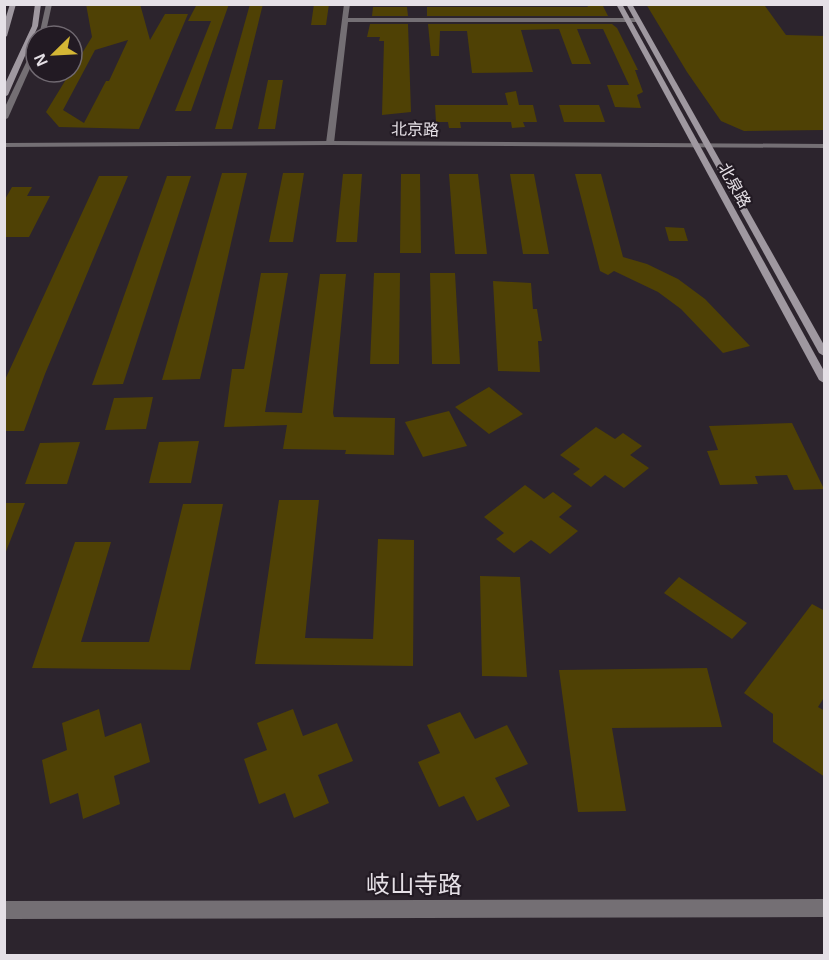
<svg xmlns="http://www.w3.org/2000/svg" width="829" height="960" font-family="Helvetica,'Noto Sans SC',sans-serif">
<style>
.building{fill:#4f4105;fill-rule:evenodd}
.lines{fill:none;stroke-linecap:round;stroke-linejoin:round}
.minor{fill:#746f74;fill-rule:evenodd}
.tertiary{fill:#746f74;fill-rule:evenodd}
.secondary{fill:#9f98a0;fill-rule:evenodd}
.labels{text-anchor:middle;stroke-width:4.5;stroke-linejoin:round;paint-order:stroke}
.far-street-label{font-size:16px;fill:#e5e0e6;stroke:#221a23}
.near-street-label{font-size:24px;fill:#e5e0e6;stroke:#221a23}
</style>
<rect width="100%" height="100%" fill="#2c242d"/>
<g class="building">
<path d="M86,4H140L150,40L165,14H188L139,129L59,127L46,112L92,37ZM128,40L109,81H106L84,123L63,110L95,50Z"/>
<path d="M197,4H229L191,111H175L211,21H188Z"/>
<path d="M250,4H263L232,129H215Z"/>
<path d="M314,4H329L326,25H311Z"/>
<path d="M586,4H602L608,16H427V7H588Z"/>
<path d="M646,4L765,6L786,35L825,36V130L744,131L721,121L687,72Z"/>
<path d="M373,7H407L408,16H372Z"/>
<path d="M370,24H408L411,112L382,115L384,41H379L380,37H367Z"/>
<path d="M428,24H612L617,28L638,70H635L643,92L637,95L641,108L615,107L607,85H629L603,29H577L591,64H572L559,29L521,30L533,72L472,73L467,31H440L439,56H431Z"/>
<path d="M268,80H283L275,129H258Z"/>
<path d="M516,91L519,105H533L537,122H523L525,127L512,128L511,122H460L461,128H449L448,122H436L435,105H508L505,93Z"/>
<path d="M559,105H599L605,122H564Z"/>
<path d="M222,173H247L200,379L162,380Z"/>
<path d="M283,173H304L293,242H269Z"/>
<path d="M343,174H362L357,242H336Z"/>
<path d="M401,174H420L421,253H400Z"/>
<path d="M449,174H478L487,254H455Z"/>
<path d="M510,174H534L549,254H523Z"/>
<path d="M575,174H601L623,257L647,264L678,279L705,299L750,346L723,353L681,309L658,292L614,271L608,275L600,271Z"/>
<path d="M99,176H128L45,374L24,431H4V382Z"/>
<path d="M167,176H191L123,384L92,385Z"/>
<path d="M12,187H32L27,196H50L29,237H4V201Z"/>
<path d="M665,227L684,228L688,241H669Z"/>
<path d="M261,273H288L265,412L302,413L320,274H346L333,413L334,417L395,418L394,455L345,454L346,450L283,449L287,425L224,427L232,369H244Z"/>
<path d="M374,273H400L399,364H370Z"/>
<path d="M430,273H455L460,364H432Z"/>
<path d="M493,281L531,283L533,309H537L542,341H538L540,372L498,371Z"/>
<path d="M489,387L523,414L489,434L455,407Z"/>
<path d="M153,397L146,429L105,430L114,398Z"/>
<path d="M449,411L467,446L423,457L405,422Z"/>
<path d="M792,423L824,489L794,490L787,475L755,476L758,484L720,485L707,451L718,450L709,426Z"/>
<path d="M596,427L615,439L623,433L642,446L630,455L649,468L624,488L605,475L591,487L573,474L580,469L560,455Z"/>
<path d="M199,441L191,483H149L159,442Z"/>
<path d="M80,442L67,484H25L40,443Z"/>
<path d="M525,485L544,499L553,492L572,506L559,517L578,531L550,554L531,540L514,553L496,539L504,533L484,517Z"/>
<path d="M279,500H319L305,638L373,639L378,539L414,540L413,666L255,664Z"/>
<path d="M4,503H25L5,554H4Z"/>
<path d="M183,504H223L190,670L32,668L75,542H111L81,642H149Z"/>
<path d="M480,576L520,577L527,677L482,676Z"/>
<path d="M679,577L747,623L732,639L664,593Z"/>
<path d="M812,604L825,611V696L818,707L825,711V777L773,742V714L744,693Z"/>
<path d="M707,668L722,727L612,728L626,811L578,812L559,670Z"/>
<path d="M99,709L105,737L141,723L150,762L114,776L120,804L83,819L78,793L50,804L42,760L67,750L62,723Z"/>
<path d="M293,709L303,736L337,723L353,761L318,775L329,803L294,818L285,793L259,804L244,759L267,750L257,723Z"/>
<path d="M460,712L475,739L507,725L528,764L495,778L510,806L477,821L464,796L439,807L418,762L440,753L427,725Z"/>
</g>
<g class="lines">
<g class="minor">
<path d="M46,4H52L45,36H39Z"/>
<path d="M344,4H350L348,18H637L640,20L637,22H348L334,143L330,145L326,143Z"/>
<path d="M36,46V55L8,118L4,120V109L33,48Z"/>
<path d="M824,899V917L4,919V901Z"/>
</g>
<path class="tertiary" d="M330,141L824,144V148L330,145L4,147V143Z"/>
<g class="secondary">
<path d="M10,4H16L7,36L4,38V23Z"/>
<path d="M35,4H41L38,26L8,95L4,97V86L32,26Z"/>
<path d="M616,4H622L824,371V383L819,380Z"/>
<path d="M626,4H632L824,345V356L819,353Z"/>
</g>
</g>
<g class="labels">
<g class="far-street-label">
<text transform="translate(415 129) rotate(1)" y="6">北京路</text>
<text transform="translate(735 185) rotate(61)" y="6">北泉路</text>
</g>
<g class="near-street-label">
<text x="414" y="893">岐山寺路</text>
</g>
</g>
<rect width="829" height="960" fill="none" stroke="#e5e0e6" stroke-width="12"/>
<g transform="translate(54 54) rotate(246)"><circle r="28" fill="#221a23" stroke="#706971" stroke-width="1.5"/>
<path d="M0-4.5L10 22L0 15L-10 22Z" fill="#d4b635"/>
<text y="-9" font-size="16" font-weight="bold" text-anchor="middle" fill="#e5e0e6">N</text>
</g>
</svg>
